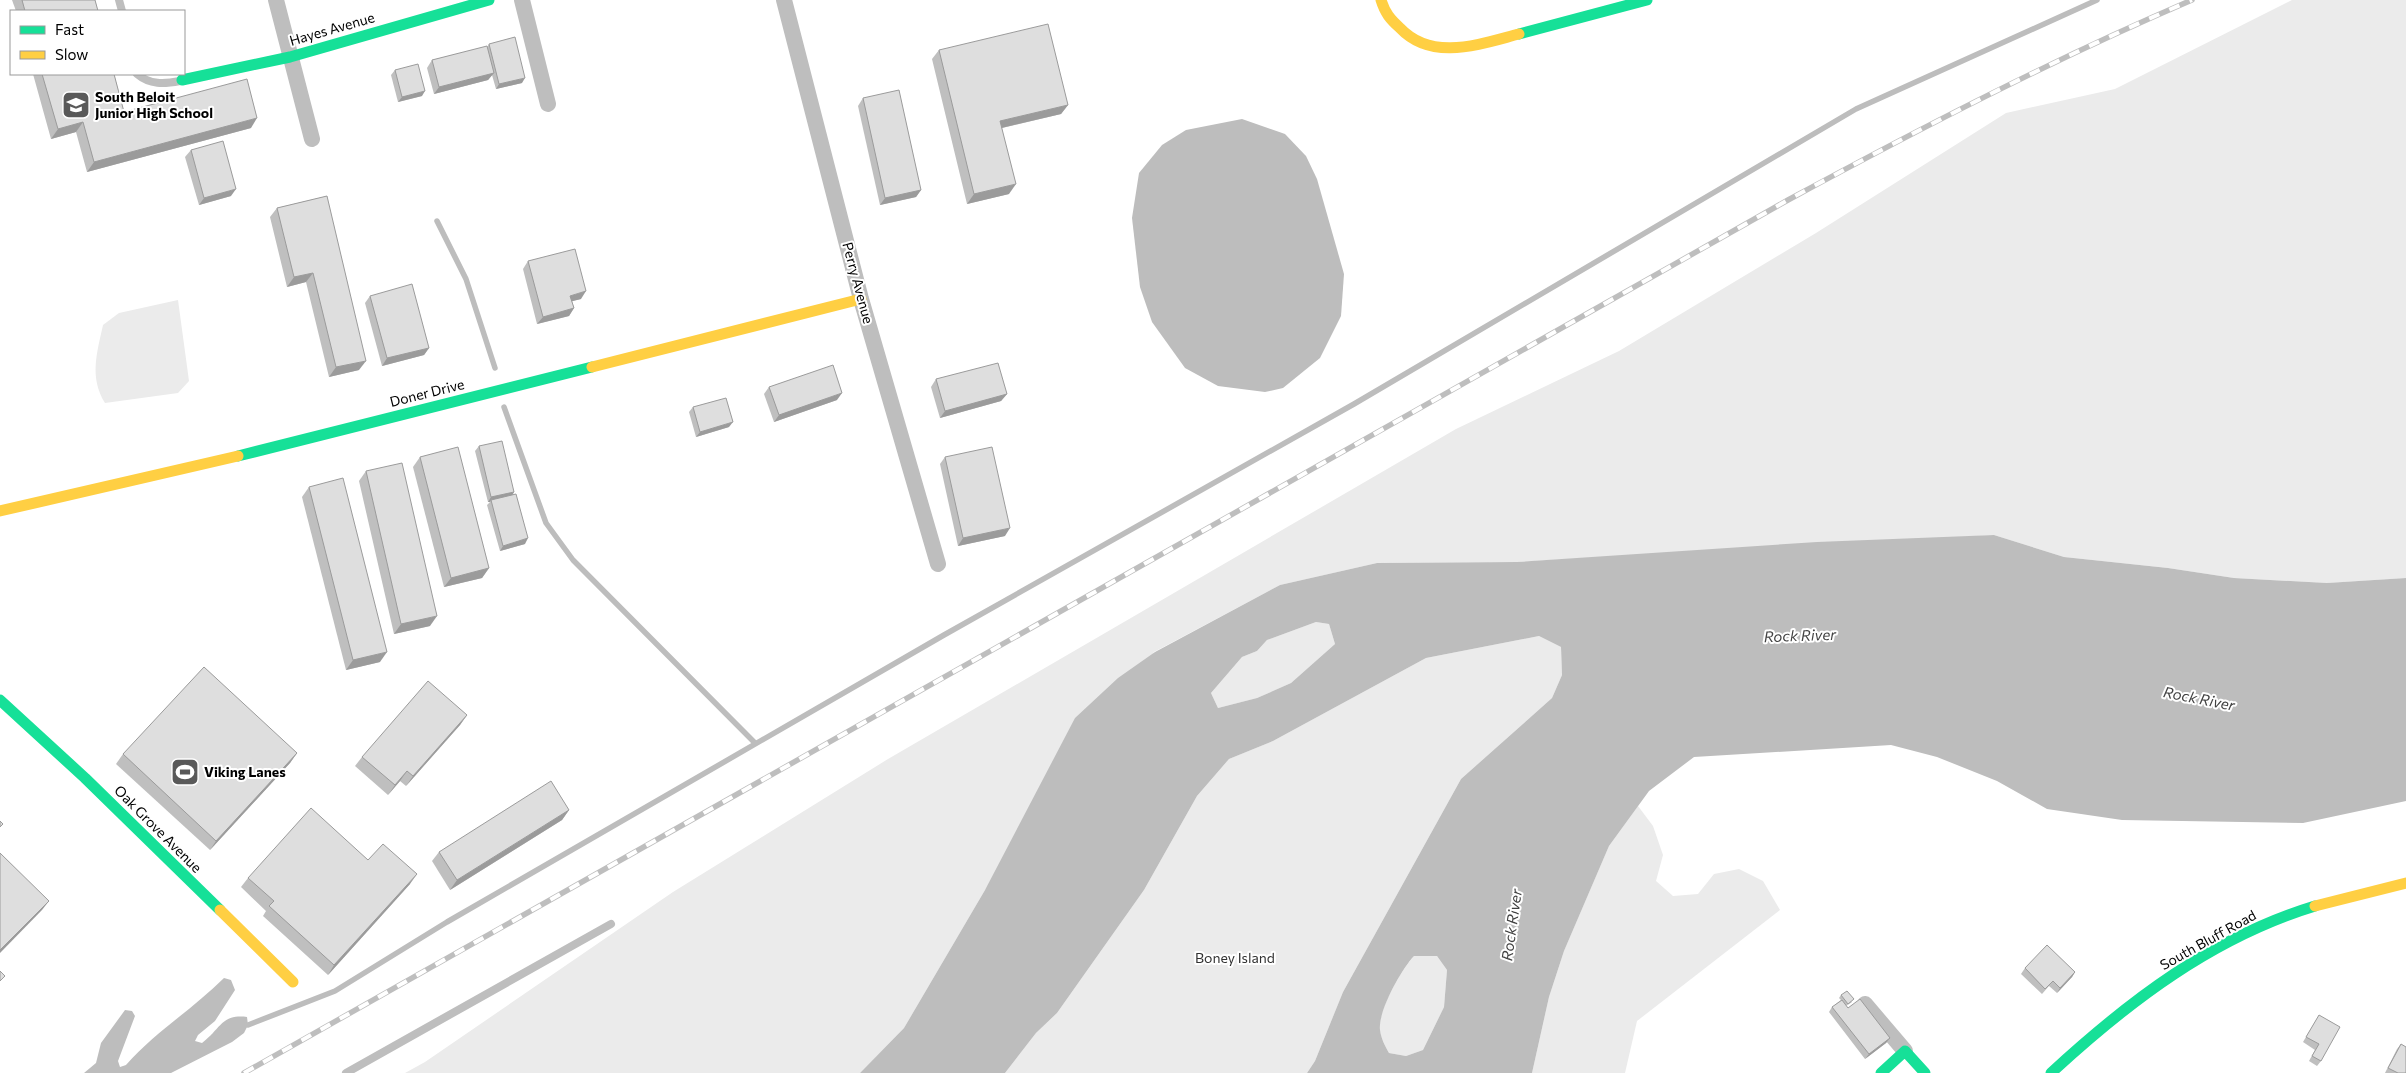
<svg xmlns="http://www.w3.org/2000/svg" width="2406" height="1073" font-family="Commissioner,sans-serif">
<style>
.green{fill:#ebebeb}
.water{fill:#bdbdbd;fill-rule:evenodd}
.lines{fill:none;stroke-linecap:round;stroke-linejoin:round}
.stream{stroke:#bdbdbd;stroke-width:5.5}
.lane{stroke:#bebebe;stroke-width:8}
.street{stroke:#bebebe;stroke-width:16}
.fast{stroke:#16e098;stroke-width:11}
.slow{stroke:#ffcf43;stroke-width:11}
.rail-casing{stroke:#bebebe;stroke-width:5.5}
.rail{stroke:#fff;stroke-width:4;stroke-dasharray:11;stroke-linecap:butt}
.wall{fill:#bfbfbf}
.shaded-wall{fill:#9b9b9b}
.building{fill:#dedede;stroke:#9b9b9b}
.labels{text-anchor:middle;stroke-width:4;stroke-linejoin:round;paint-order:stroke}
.street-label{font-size:14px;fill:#000;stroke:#fff}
.poi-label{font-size:14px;font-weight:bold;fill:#000;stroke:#fff;text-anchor:start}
.park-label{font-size:14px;fill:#313131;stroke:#fff}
.water-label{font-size:15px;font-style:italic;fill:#424242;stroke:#fff}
</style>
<rect width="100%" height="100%" fill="#fff"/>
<g class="green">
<path d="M2292,0H2406V578L2327,583L2234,578L2168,568L2064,557L1994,535L1517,562L1377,563L1280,585L1154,652L985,890L904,1028L860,1073H405L425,1062L673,892L888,759L1456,429L1619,351L1816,233L2006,113L2115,89Z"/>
<path d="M178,300L189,381L178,393L105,403C89,377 97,353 103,325L119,313Z"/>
<path d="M1316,622L1329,624L1335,644L1291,683L1257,698L1218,708L1211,693L1242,657L1257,651L1267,640Z"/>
<path d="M1539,636L1561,647L1562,675L1552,698L1461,779L1343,992L1315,1061L1307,1073H1005L1036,1033L1057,1013L1144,890L1197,796L1229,759L1273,741L1426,658Z"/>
<path d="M1638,806L1653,826L1663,855L1656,881L1673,896L1698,894L1714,874L1739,869L1763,881L1780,910L1637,1021L1625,1073H1532L1549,997L1564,951L1609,846Z"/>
<path d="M1414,956H1437L1447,970L1444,1007L1423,1050L1406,1056L1389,1053C1385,1046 1381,1038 1380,1031C1377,1010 1401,971 1414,956Z"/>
</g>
<g class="water">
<path d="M1242,119L1285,134L1306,156L1317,179L1344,274L1341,316L1320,358L1283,388L1265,392L1218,386L1185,368L1152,322L1140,287L1132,218L1139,173L1162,145L1186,130Z"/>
<path d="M1994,535L2064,557L2168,568L2234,578L2327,583L2406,578V801L2303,823L2122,820L2047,809L1997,781L1937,757L1891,745L1694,757L1649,791L1609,846L1564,951L1549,997L1532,1073H1307L1315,1061L1343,992L1461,779L1552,698L1562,675L1561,647L1539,636L1426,658L1273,741L1229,759L1197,796L1144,890L1057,1013L1036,1033L1005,1073H860L904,1028L985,890L1075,718L1118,678L1155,652L1280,585L1377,563L1517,562L1817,542ZM1316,622L1329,624L1335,644L1291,683L1257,698L1218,708L1211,693L1242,657L1257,651L1267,640ZM1414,956H1437L1447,970L1444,1007L1423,1050L1406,1056L1389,1053C1385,1046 1381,1038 1380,1030C1378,1011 1401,970 1414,956Z"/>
<path d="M224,978L231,980L235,990L215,1021L198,1035L195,1041L202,1043C221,1029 221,1014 247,1017L248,1025L244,1033L232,1042L171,1073H84L96,1063L101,1043L125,1010L132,1011L135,1016L118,1061L120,1067L126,1065C155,1032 193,1009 224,978Z"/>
</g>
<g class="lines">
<g class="stream">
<path d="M437,221L466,279L495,368"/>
<path d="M504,407L546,523L573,560L755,743"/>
<path d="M248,1025L335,991L447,922L944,635L1354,404L1856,109L2097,0"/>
</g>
<g class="lane">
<path d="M119,0L122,11"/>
<path d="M137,74C150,85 164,84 180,81"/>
<path d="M346,1073L611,924"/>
</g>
<g class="street">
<path d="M276,0L312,139"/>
<path d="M522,0L548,104"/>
<path d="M784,0L861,299L938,564"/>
<path d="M1865,1004L1905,1051"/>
</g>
<g class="fast">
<path d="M1519,34L1647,0"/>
<path d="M182,80L290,57L489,0"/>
<path d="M238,456L592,367"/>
<path d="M0,700L85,778L220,910"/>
<path d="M1881,1073L1905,1051L1925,1073"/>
<path d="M2051,1073C2129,1001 2213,937 2315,906"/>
</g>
<g class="slow">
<path d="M1381,0C1385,13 1390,19 1400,28C1432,62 1480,44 1519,34"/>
<path d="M592,367L861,299"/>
<path d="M0,511L238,456"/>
<path d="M2315,906L2406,883"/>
<path d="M220,910L293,982"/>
</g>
<defs>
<path id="rail" d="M244,1073L1788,200C1921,128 2054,59 2192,0"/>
</defs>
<use href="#rail" class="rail-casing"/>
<use href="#rail" class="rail"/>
</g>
<g class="wall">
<path d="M12,0H95L98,11H16Z"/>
<path d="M489,44L522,83L496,89L492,75L488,80L434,94L427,68L432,60L487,47Z"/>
<path d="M939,50L1068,105L1061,114L1002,128L1009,194L967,204L932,59Z"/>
<path d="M395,70L422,96L398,102L391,75Z"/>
<path d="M33,74H114L124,112L251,128L87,172L76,132L51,139Z"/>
<path d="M863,98L921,190L916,197L880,205L858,106Z"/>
<path d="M191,150L231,196L199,205L185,157Z"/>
<path d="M327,196L359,370L329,377L306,282L287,287L270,217L277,208Z"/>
<path d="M528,261L581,299L572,301L574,308L569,316L537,324L523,269Z"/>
<path d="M370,296L429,348L424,355L382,366L365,303Z"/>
<path d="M936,379L1007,394L1001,401L940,418L931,387Z"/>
<path d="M769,387L837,400L774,422L764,394Z"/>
<path d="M693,407L729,427L696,437L689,412Z"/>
<path d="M479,446L514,492L513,494L525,544L500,551L487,505L490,502H488L475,451Z"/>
<path d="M420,457L489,568L482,578L444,587L413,467Z"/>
<path d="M945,457L1005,536L958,546L940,464Z"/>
<path d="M366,471L430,626L394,634L359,481Z"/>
<path d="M309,487L380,662L346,670L302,497Z"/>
<path d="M467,715L460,725L406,786L400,781L388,795L355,766L362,757Z"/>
<path d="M297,753L290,763L210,850L116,764L123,754Z"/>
<path d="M569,810L562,820L450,890L432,861L439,852Z"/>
<path d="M368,860L410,884L328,975L263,916L266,911L241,887L248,878Z"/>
<path d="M2025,968L2075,972L2072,977L2057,993L2049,986L2042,994L2021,974Z"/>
<path d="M1841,995L1852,1002L1846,1006L1848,1008L1890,1038L1886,1043L1865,1059L1829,1012L1832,1007L1841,1000L1839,998Z"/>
<path d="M2319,1015L2321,1061L2317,1066L2309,1061L2315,1050L2303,1042Z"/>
<path d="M2401,1044L2406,1073H2385L2397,1049Z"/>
</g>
<g class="shaded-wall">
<path d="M494,73L488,80L434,94L439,87Z"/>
<path d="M525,78L522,83L496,89L499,84Z"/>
<path d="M425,91L422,96L398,102L402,97Z"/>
<path d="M1068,105L1061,114L993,130L1000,121Z"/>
<path d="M257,118L251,128L87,172L94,162Z"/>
<path d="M83,122L76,132L51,139L58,129Z"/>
<path d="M1016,184L1009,194L967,204L974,194Z"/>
<path d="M236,189L231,196L199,205L204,198Z"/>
<path d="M921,190L916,197L880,205L885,198Z"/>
<path d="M313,273L306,282L287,287L294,277Z"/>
<path d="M586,291L581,299L565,303L570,296Z"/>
<path d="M574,308L569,316L537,324L543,317Z"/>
<path d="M429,348L424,355L382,366L387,358Z"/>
<path d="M366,361L359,370L329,377L336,367Z"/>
<path d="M842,393L837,400L774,422L779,415Z"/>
<path d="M1007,394L1001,401L940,418L945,411Z"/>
<path d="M733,422L729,427L696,437L700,432Z"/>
<path d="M514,492L511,497L491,500L490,502H488L491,497Z"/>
<path d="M1010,528L1005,536L958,546L963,538Z"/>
<path d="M528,538L525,544L500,551L503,546Z"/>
<path d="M489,568L482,578L444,587L451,578Z"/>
<path d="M437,616L430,626L394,634L401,624Z"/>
<path d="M387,652L380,662L346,670L353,660Z"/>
<path d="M467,715L460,725L406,786L413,776Z"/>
<path d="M297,753L290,763L210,850L216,841Z"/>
<path d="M407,771L400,781L388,795L395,785Z"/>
<path d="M569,810L562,820L450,890L457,880Z"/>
<path d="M417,874L410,884L328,975L334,965Z"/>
<path d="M49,901L42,910L0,953V950Z"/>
<path d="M2075,972L2072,977L2057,993L2060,988Z"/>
<path d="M1890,1038L1886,1043L1865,1059L1869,1054Z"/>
</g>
<g class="building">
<path d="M22,0H95L98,11H25Z"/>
<path d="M1048,24L1068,105L1000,121L1016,184L974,194L939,50Z"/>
<path d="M515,37L525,78L499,84L489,44Z"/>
<path d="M487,46L494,73L439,87L432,60Z"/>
<path d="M418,64L425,91L402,97L395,70Z"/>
<path d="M42,74H114L124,112L247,79L257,118L94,162L83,122L58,129Z"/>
<path d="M899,90L921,190L885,198L863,98Z"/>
<path d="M223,141L236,189L204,198L191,150Z"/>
<path d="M327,196L366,361L336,367L313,273L294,277L277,208Z"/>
<path d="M575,249L586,291L570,296L574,308L543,317L528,261Z"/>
<path d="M412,284L429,348L387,358L370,296Z"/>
<path d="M998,363L1007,394L945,411L936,379Z"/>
<path d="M833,365L842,393L779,415L769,387Z"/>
<path d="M726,398L733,422L700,432L693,407Z"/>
<path d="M502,441L514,492L491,497L479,446Z"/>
<path d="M458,447L489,568L451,578L420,457Z"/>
<path d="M992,447L1010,528L963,538L945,457Z"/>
<path d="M402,463L437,616L401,624L366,471Z"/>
<path d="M343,478L387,652L353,660L309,487Z"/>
<path d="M516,494L528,538L503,546L491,500Z"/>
<path d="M204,667L297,753L216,841L123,754Z"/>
<path d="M428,681L467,715L413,776L407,771L395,785L362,757Z"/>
<path d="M551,781L569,810L457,880L439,852Z"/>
<path d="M311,808L368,860L383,844L417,874L334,965L269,906L274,901L248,878Z"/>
<path d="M0,821L3,824L0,827Z"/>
<path d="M0,853L49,901L0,950Z"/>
<path d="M2047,945L2075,972L2060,988L2053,981L2045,989L2025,968Z"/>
<path d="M0,971L5,976L0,981Z"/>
<path d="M1847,991L1854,999L1848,1004L1841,995Z"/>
<path d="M1860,999L1890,1038L1869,1054L1832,1007L1842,1000L1848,1008Z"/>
<path d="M2319,1015L2340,1027L2321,1061L2312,1056L2319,1044L2306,1037Z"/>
<path d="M2401,1044L2406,1047V1073H2398L2388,1068Z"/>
</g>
<defs>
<symbol id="school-square" viewBox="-11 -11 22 22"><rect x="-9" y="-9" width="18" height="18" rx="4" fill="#595959" stroke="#fff"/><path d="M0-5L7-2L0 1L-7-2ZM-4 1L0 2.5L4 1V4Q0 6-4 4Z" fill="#fff"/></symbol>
<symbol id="stadium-square" viewBox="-11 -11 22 22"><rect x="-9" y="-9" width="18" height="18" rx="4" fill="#595959" stroke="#fff"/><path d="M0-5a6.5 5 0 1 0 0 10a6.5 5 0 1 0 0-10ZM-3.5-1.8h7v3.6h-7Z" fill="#fff"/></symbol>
</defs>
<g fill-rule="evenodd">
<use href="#school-square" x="60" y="89" width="32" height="32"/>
<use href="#stadium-square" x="169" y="756" width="32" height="32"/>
</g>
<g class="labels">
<g class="street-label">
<text transform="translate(332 29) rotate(-16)" y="5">Hayes Avenue</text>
<text transform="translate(858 283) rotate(75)" y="5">Perry Avenue</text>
<text transform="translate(427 393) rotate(-14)" y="5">Doner Drive</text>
<text transform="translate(158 829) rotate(45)" y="5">Oak Grove Avenue</text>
<text transform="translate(2208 940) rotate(-29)" y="5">South Bluff Road</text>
</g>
<g class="poi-label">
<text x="95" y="102">South Beloit<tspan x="95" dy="16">Junior High School</tspan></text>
<text x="204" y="777">Viking Lanes</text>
</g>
<g class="park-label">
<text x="1235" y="963">Boney Island</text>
</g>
<g class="water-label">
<text transform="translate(1800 636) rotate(-2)" y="5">Rock River</text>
<text transform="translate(2199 699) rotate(11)" y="5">Rock River</text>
<text transform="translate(1512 925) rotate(-82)" y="5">Rock River</text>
</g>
</g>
<rect x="10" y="10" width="175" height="65" fill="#ffffff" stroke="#999999"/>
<rect x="20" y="26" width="25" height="8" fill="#16e098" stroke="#999999"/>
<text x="55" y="35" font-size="15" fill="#000000">Fast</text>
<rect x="20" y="51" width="25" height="8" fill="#ffcf43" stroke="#999999"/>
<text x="55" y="60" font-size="15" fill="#000000">Slow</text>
</svg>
